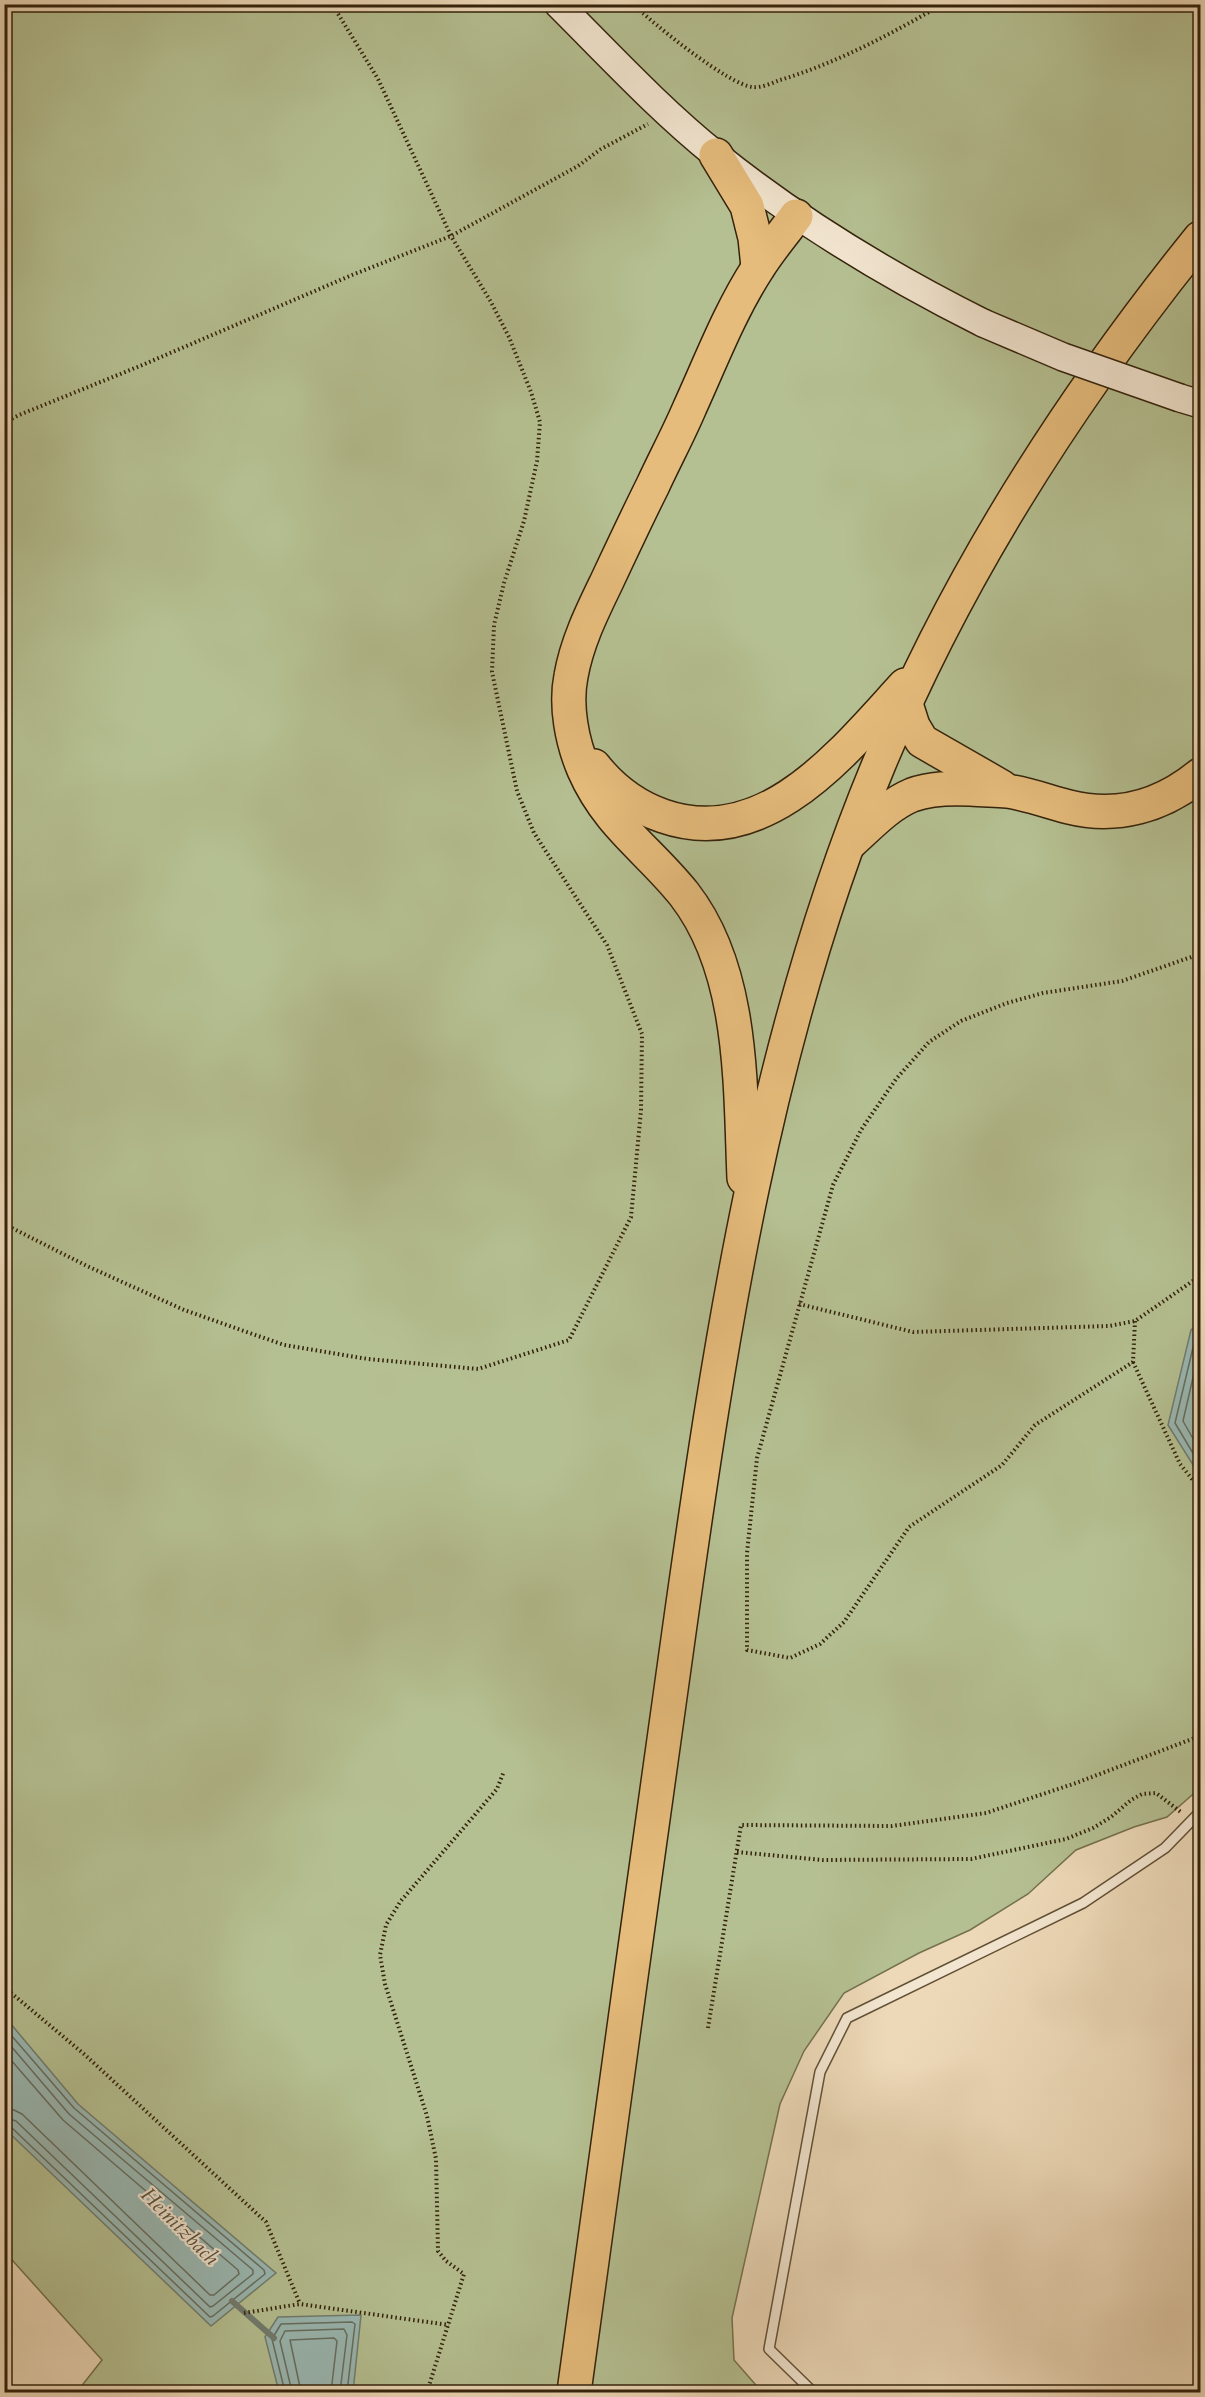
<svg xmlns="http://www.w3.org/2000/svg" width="1205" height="2397" font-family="Cardo,serif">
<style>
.green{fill:#b5c092;stroke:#74714e;stroke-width:1.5}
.water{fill:#9ab9b4;stroke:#717d70;stroke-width:1.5}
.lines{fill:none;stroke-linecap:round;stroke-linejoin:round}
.shore{stroke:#666e60;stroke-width:1.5}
.stream{stroke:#717d70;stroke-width:6}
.lane-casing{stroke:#625036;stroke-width:12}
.secondary-casing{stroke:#33220b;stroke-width:30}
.highway-casing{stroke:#33220b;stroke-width:36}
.path{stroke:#33220b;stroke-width:4;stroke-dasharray:1.5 3;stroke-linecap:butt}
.lane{stroke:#f3e6d1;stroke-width:9}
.secondary{stroke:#f3e6d1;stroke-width:27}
.highway{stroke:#e6bc7c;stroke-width:33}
.secondary-bridge-casing{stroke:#33220b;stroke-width:30;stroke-linecap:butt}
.secondary-bridge{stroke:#f3e6d1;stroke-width:27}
.labels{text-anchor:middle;stroke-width:4.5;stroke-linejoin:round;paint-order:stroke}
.water-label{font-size:21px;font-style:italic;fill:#524f3e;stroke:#f3e6d1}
</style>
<rect width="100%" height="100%" fill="#edd9b8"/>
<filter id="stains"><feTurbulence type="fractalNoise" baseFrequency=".00333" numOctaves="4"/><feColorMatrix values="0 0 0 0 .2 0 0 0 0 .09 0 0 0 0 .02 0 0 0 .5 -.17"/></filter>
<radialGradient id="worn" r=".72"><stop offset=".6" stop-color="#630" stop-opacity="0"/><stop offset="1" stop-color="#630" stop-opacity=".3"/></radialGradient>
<path class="green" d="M5,5H1200V1788L1167,1817L1134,1827L1076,1850L1028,1894L970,1930L919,1953L844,1993L804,2051L780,2104L732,2318L734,2360L762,2392H5V2390L59,2391L80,2388L102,2360L4,2251Z"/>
<g class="water">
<path d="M1200,1322V1476L1168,1425L1191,1330Z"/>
<path d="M5,2017L78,2104L276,2273L211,2326L5,2129Z"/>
<path d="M361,2315L353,2392H279L265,2337L278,2317Z"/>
</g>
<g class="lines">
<g class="shore">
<path d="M1200,1330L1196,1335L1175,1423L1200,1465"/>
<path d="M1200,1347L1183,1421L1200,1451"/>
<path d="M4,2027L74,2108L264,2270L265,2274L213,2316L210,2317L11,2127L4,2125"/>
<path d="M4,2038L69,2114L253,2270V2274L213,2306L210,2307L16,2121L4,2117"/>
<path d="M4,2052L63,2120L238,2270L239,2274L214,2295H210L22,2114L14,2110L4,2108"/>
<path d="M285,2392L272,2339L281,2324L352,2322L355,2324L347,2392"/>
<path d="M292,2392L280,2341L285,2331L344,2329L347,2335L340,2392"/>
<path d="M301,2392L290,2340L334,2338L337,2341L331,2392"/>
</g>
<path class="stream" d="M232,2301L274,2338"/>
<defs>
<path id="lane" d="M813,2392L769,2349L820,2072L847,2018L1083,1903L1165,1848L1200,1812"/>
<g id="secondary">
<path d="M558,4C610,56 660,110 716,155C798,221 889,276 983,323"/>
<path d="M1180,398L1200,404"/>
</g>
<g id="highway">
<path d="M716,155L747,206L755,238L758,267"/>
<path d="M906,704L913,726L922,741L1002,787"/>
<path d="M594,766C613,790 634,806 663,816C766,852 844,751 905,685"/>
<path d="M851,842C870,825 888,805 912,795C931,788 951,788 971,789C983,790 995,790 1007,791C1028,794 1049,802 1069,807C1117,819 1162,806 1200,775"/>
<path d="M744,1178C740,1085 744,971 684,894C649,850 608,825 584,770C572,742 565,706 571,676C577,642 592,612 607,581C622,549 637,517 653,485C665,459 679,433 690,407C711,361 730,311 758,268C769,250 784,233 796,216"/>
<path d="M574,2392C609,2139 643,1885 679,1632C720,1340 765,1037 879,764C958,573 1071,398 1200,238"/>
</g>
</defs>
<use href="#lane" class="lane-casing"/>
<use href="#secondary" class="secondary-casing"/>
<use href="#highway" class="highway-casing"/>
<g class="path">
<path d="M633,4C652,23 730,86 753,87C762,88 772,83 780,80C837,63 891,34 943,4"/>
<path d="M4,423L19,415L140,366L352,275L451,236L578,166L601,149L648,124"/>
<path d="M4,1224L87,1266L184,1310L284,1345L368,1359L478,1369L569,1340L631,1217L641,1110L642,1034L607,945L534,833L517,791L492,672L494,625L504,583L524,521L537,461L540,422L531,392L509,337L491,302L451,236L378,79L332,4"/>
<path d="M799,1304L913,1332L1109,1326L1135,1321L1200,1276"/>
<path d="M1135,1321L1133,1362L1035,1425L1002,1465L909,1527L844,1622L820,1644L790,1658L747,1650V1553L757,1458L833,1185L861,1130L896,1079L929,1042L961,1021L1007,1003L1043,993L1122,981L1200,954"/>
<path d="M1133,1362L1180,1464L1200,1489"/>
<path d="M737,1852L823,1860L971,1859L1066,1839L1093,1828L1111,1817L1131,1800L1142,1794L1156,1793L1182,1813"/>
<path d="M4,1987L84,2054L266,2222L300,2304"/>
<path d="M708,2028L741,1825L892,1826L986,1813L1076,1783L1200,1736"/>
<path d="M244,2313L300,2304L449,2325"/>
<path d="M427,2392L464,2274L446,2261L438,2251L436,2159L427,2116L385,1984L380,1955L386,1925L400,1902L497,1789L504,1771"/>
</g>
<use href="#lane" class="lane"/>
<use href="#secondary" class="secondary"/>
<use href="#highway" class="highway"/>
<defs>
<path id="secondary-bridge" d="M983,323L1063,357L1180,398"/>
</defs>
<use href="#secondary-bridge" class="secondary-bridge-casing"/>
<use href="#secondary-bridge" class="secondary-bridge"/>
</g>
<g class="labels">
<g class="water-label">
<text transform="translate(180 2226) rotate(45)" y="7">Heinitzbach</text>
</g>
</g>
<rect width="1205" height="2397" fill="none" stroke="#edd9b8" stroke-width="24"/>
<rect x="6" y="6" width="1193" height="2385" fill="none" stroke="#33220b" stroke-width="3"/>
<rect x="12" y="12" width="1181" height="2373" fill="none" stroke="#33220b" stroke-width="1.5"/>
<rect width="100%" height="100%" filter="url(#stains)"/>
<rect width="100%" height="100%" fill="url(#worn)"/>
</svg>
